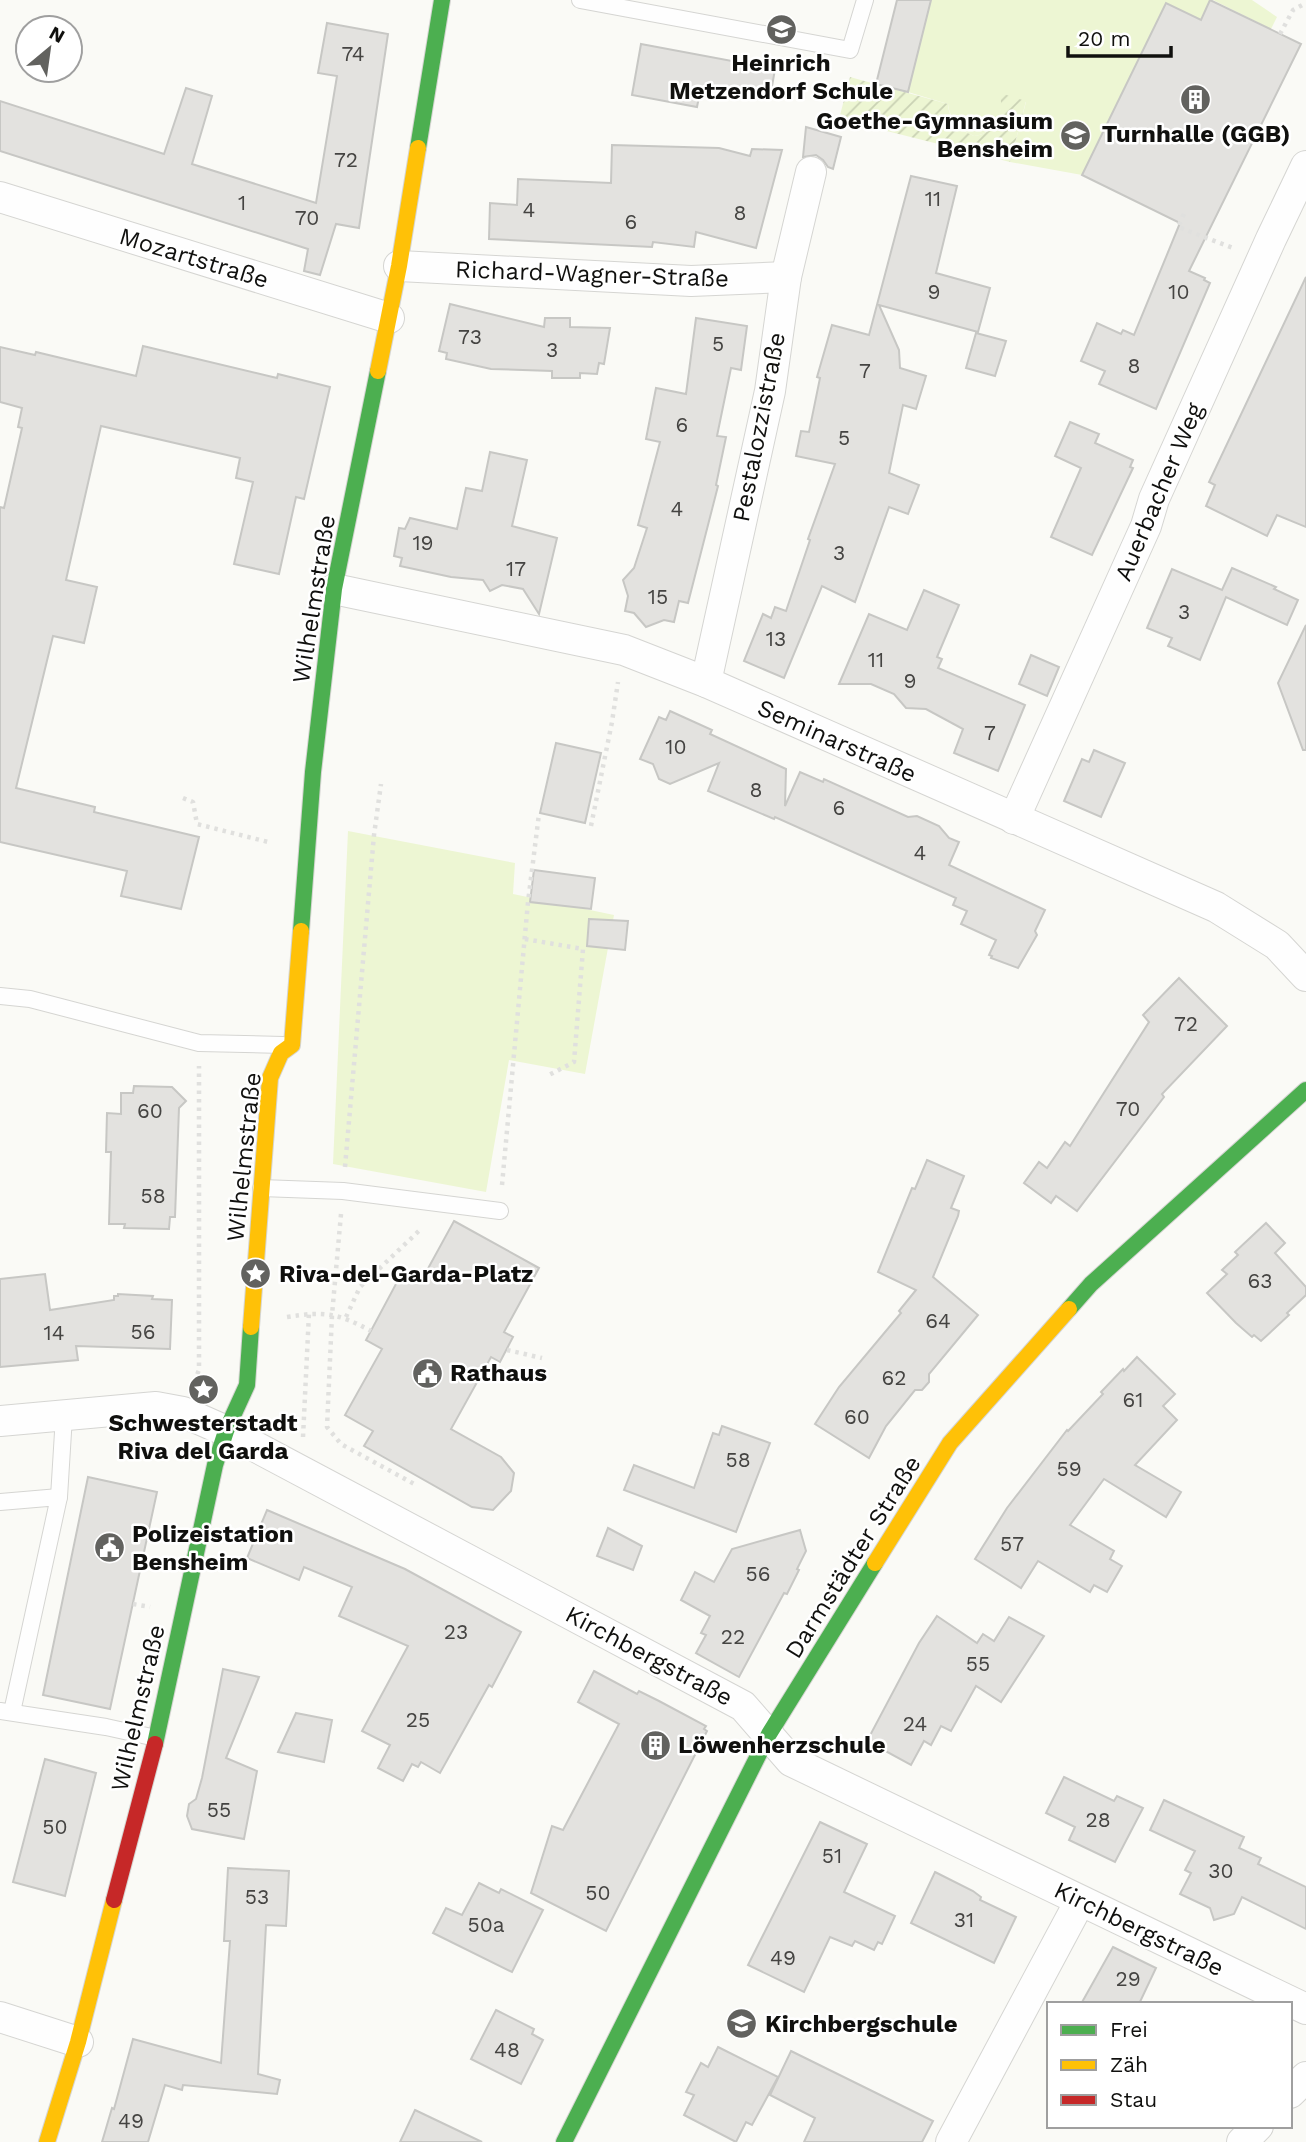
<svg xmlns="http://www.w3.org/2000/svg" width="1306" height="2142" font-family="'Work Sans',sans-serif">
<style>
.park{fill:#edf6d3}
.garden{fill:url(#garden-furrows)}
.building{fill:#e3e2df;stroke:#c7c7c4;stroke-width:2}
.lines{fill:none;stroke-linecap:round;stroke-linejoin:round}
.lane-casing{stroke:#d5d5d2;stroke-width:18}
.street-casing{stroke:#d5d5d2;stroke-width:32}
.fast-casing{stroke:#d5d5d2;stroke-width:18}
.slow-casing{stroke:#d5d5d2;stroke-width:18}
.jam-casing{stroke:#d5d5d2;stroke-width:18}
.path{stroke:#e0e0de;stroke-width:4.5;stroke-dasharray:3.5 5;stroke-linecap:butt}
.lane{stroke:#fefefe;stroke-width:16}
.street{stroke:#fefefe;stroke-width:30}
.fast{stroke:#4caf50;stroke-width:16}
.slow{stroke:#ffc107;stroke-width:16}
.jam{stroke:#c62828;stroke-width:16}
.labels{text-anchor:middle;stroke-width:5;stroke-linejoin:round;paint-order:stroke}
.number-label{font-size:21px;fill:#454442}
.poi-label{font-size:24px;font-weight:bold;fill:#10100e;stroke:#fff;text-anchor:start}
.street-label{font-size:24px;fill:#10100e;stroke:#fff}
</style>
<defs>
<pattern id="garden-furrows" width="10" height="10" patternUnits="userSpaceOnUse" patternTransform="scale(1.75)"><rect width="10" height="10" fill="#edf6d3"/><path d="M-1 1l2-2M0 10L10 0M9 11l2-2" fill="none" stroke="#cad2b4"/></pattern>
</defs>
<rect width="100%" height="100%" fill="#fafaf6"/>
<g class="park">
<path d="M931,0H1210L1200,20L1166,4L1082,175L1010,162L1026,102L1002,100C1001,118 994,134 974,136C959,130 950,120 948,104L908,92Z"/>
<path d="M1213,0H1252L1277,17L1271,29Z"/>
<path d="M348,831L515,863L513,894L614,915L585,1074L509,1060L486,1192L333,1164Z"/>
</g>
<path class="garden" d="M850,77L948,104C949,120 959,130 974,136C996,134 1004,112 1000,93L1026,101L1010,162L839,119Z"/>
<g class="building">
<path d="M897,0H931L908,92L876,84Z"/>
<path d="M1210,0L1301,44L1189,271L1205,278L1204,280L1210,283L1156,409L1099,384L1105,371L1081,361L1097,323L1121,334L1123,330L1134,335L1180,223L1082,175L1166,3L1201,20Z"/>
<path d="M327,23L388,34L359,228L336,224L320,275L304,271L308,249L0,151V101L164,154L186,88L212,96L192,164L316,203L337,76L318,73Z"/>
<path d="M641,44L775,69L770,98L701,87L697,107L632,95Z"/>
<path d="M806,127L841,137L833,169L828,167L823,160L816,155L803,157Z"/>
<path d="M612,145L719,148L750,156L752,149L782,150L756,248L696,232L694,247L653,242L652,247L489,239L490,203L517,205L518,179L611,183Z"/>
<path d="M911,176L957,186L936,273L990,288L978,332L879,305L899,350L900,368L926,376L916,409L903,405L889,473L919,485L908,514L889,507L855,602L822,586L784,678L744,661L763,614L771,618L775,607L786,611L810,540L808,539L835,464L796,456L801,431L809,432L820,378L817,377L832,325L869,335Z"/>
<path d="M1306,277V527L1277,515L1267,536L1206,506L1215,485L1209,482Z"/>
<path d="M450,304L544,327L545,318H570V327L610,328L604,364L599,363L597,374L580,373V378H552V371L491,369L446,359L447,353L439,351Z"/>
<path d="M696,318L747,326L741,370L731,368L717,436L726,437L716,485L718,486L688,603L679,601L674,622L664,620L646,627L634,613L625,611L628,596L623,580L634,568L647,528L638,525L660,442L646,439L656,388L686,394Z"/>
<path d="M976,333L1006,341L995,376L966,368Z"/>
<path d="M143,346L277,378L278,374L330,387L304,499L296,497L279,574L234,564L253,482L236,478L240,458L101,426L66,580L97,587L84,643L53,636L16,788L95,807L94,812L199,837L181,909L121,896L127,871L0,842V507L4,508L22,428L18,427L22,408L0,402V347L35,355L36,352L136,376Z"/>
<path d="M1070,422L1099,434L1095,443L1133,460L1130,467L1133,468L1092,555L1051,537L1081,468L1055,456Z"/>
<path d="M490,452L527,460L512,526L557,538L539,614L523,589L502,585L490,591L483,580L451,577L400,566L402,558L394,556L399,528L405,529L410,518L457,529L466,488L482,491Z"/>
<path d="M1232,568L1276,587L1274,589L1298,600L1287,625L1226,597L1200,660L1168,646L1172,638L1147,628L1172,569L1222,590Z"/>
<path d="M924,590L959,605L937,657L942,659L938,668L1025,705L998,771L954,753L963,729L926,709L906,708L894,694L871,684H839L869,614L907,630Z"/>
<path d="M1306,625V750H1303L1278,683Z"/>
<path d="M1031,655L1059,667L1047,696L1019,684Z"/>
<path d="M670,711L712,730L710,734L786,769L785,806L800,772L823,782L824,779L908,817L917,816L939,826L949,838L959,842L949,865L1045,910L1035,931L1037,935L1018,968L991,958L992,956L989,955L996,940L961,924L967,911L953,905L956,898L775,817L774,819L708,791L719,763L670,784L659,779L653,764L640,759L659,717L666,720Z"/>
<path d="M556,743L601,753L585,823L540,813Z"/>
<path d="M1094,750L1125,763L1101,817L1064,801L1082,759L1089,762Z"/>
<path d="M534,870L595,878L591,909L530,902Z"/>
<path d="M589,919L628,921L625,950L587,946Z"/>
<path d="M1179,978L1227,1026L1162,1094L1164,1097L1077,1211L1056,1196L1051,1203L1024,1183L1039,1162L1047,1168L1065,1142L1070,1146L1149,1022L1143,1015Z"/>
<path d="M134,1086L172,1087L186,1101L179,1108L175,1217H170L169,1229L124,1228L125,1224H109L111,1152H106L107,1113L121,1114V1093H133Z"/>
<path d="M927,1160L964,1176L951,1208L959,1211L958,1216L933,1277L978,1315L929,1374V1382L922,1390H915L886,1426L869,1458L815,1424L839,1387L901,1313L899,1311L916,1290L878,1272L912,1188L915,1189Z"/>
<path d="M454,1221L539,1268L504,1332L513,1337L500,1362L491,1357L451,1429L501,1457L514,1473L511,1491L493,1510L472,1507L364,1446L373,1431L345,1415L382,1349L366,1340L397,1282L425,1274Z"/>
<path d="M1266,1223L1285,1243L1275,1253L1306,1287V1295L1287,1313L1289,1315L1261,1341L1254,1335L1252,1337L1236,1323L1207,1293L1227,1274L1222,1270L1238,1255L1235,1252Z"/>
<path d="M45,1274L50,1310L114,1300V1296H118V1294L153,1296L152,1299L172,1300L170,1349L76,1346L78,1360L0,1367V1279Z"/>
<path d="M1137,1357L1175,1394L1163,1406L1177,1420L1135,1465L1181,1492L1166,1517L1104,1479L1070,1525L1114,1551L1110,1559L1122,1566L1107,1592L1094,1585L1090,1592L1038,1561L1021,1588L975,1559L1007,1508L1067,1430L1068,1431L1103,1394L1101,1392L1123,1369L1124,1371Z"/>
<path d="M722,1426L770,1443L736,1532L624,1490L634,1465L694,1488L713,1433L719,1435Z"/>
<path d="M88,1477L157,1492L110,1709L43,1695Z"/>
<path d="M267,1510L405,1569L521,1632L492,1687L489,1685L440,1773L421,1762L418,1767L412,1764L403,1781L378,1768L390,1745L362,1731L408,1646L339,1616L352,1587L304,1567L299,1580L247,1558Z"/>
<path d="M608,1528L642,1546L633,1570L597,1556Z"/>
<path d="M800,1530L806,1551L797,1569L799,1570L787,1594L784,1593L739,1677L696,1653L706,1635L701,1633L710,1616L681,1600L695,1572L714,1582L732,1549Z"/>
<path d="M937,1616L977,1643L983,1634L994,1641L1009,1617L1044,1636L1001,1702L976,1686L951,1731L941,1726L931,1745L924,1741L911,1765L867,1741L919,1643Z"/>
<path d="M223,1669L259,1677L226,1758L257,1771L244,1839L192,1829L187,1816L189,1804L196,1799L202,1778Z"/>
<path d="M594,1671L637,1694L639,1691L659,1701L706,1726L704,1729L707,1731L606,1931L531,1893L552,1826L563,1830L619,1724L578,1702Z"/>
<path d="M296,1713L332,1720L324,1762L278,1752Z"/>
<path d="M45,1759L96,1773L65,1896L13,1882Z"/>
<path d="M1064,1777L1114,1801L1117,1796L1143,1808L1115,1862L1069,1840L1075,1827L1046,1813Z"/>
<path d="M1164,1800L1244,1837L1239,1848L1261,1858L1258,1864L1306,1887V1929L1242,1897L1234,1914L1214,1920L1210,1908L1180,1894L1191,1873L1185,1870L1195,1851L1150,1830Z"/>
<path d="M820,1822L867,1844L844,1892L895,1916L882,1944L878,1942L874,1950L855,1941L852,1946L830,1937L804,1992L748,1965Z"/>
<path d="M228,1868L289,1871L286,1926L266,1925L258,2074L280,2080L277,2094L183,2085L182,2090L165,2085L148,2142H102L112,2108L114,2109L133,2039L221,2063L230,1941H224Z"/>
<path d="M935,1872L973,1891L981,1897L980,1900L1016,1917L994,1963L911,1923Z"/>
<path d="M479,1883L499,1893L501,1889L543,1910L512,1972L433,1933L446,1908L462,1915Z"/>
<path d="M1113,1947L1156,1968L1139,2004H1081Z"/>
<path d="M496,2010L534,2029L532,2034L543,2040L521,2084L471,2059Z"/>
<path d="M718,2047L778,2077L752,2125L746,2122L736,2142L684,2115L694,2095L686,2092L701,2063L708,2067Z"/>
<path d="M791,2051L933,2121L922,2142H804L815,2118L770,2095Z"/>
<path d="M415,2110L482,2142H400Z"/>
</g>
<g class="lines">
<defs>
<g id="lane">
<path d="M580,0L850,50L865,0"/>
<path d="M0,996L30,999L199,1043L283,1045"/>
<path d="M261,1188L343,1191L500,1211"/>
<path d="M59,1497L64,1416"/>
<path d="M0,1502L59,1497L12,1712"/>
<path d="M0,1711L106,1727L156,1738"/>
</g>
<g id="street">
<path d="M0,197L389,318"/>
<path d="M399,266L691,281L786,277"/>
<path d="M334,589L624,650L706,682L1216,907L1277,945L1306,976"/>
<path d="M706,682L770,391L786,277L811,172"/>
<path d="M1014,819L1146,526L1154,499L1271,239L1306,166"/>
<path d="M0,1421L156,1407L183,1412L226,1431L743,1706L791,1761L1306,2009"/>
<path d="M0,2017L78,2042"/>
<path d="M1290,2093L1306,2077"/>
<path d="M951,2142L1080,1901"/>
<path d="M1242,2142L1258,2126"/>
</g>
<g id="fast">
<path d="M418,148L442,0"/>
<path d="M301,931L313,772L334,589L378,371"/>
<path d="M1069,1309L1091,1284L1306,1090"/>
<path d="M155,1744L215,1465L226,1431L247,1385L251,1327"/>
<path d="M564,2142L769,1734L875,1563"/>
</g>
<g id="slow">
<path d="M378,371L399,266L418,148"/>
<path d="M251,1327L270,1078L281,1053L292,1045L301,931"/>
<path d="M875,1563L950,1443L1069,1309"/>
<path d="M47,2142L78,2042L114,1900"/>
</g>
<path id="jam" d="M114,1900L155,1744"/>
</defs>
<use href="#lane" class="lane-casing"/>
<use href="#street" class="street-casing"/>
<use href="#fast" class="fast-casing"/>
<use href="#slow" class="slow-casing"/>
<use href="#jam" class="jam-casing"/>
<g class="path">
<path d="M1280,34L1293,10L1306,3"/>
<path d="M1184,214L1178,227L1233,248"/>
<path d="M183,798L193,802L197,824L272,843"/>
<path d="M591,826L612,722L618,682"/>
<path d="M525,939L583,949L574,1062L549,1075"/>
<path d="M345,1167L374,835L381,784"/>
<path d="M502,1185L528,902L539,814"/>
<path d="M341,1214L332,1315L327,1427L341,1444L416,1485"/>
<path d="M287,1317C324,1311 338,1313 371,1331"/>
<path d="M346,1317L360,1287L422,1228"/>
<path d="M507,1350L542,1358"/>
<path d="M194,1382L199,1370V1066"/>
<path d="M303,1437L309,1313"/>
<path d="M133,1604L150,1607"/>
</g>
<use href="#lane" class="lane"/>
<use href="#street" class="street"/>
<use href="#fast" class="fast"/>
<use href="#slow" class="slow"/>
<use href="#jam" class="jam"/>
</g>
<defs>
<symbol id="school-disc" viewBox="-11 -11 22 22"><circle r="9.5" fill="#62625f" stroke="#fff"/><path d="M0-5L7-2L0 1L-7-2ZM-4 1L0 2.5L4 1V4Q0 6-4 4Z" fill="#fff"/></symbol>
<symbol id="building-disc" viewBox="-11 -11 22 22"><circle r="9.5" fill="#62625f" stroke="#fff"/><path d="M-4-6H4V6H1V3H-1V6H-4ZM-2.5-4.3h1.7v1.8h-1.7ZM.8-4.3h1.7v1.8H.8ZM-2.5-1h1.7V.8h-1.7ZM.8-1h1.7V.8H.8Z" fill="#fff"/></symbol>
<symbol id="sight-disc" viewBox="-11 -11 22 22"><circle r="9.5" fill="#62625f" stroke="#fff"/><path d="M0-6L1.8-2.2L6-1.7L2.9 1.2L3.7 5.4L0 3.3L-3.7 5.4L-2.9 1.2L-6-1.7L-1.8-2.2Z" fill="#fff"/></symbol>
<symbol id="civic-disc" viewBox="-11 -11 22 22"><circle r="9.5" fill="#62625f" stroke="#fff"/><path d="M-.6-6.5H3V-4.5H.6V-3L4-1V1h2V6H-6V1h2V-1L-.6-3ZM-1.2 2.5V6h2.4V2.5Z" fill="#fff"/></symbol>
</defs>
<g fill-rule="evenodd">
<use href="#school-disc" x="764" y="12" width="35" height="35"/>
<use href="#building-disc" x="1178" y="82" width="35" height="35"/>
<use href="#school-disc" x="1058" y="118" width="35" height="35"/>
<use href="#sight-disc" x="238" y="1256" width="35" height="35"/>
<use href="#civic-disc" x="410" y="1356" width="35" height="35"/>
<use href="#sight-disc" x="186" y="1372" width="35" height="35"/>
<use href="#civic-disc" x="92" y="1530" width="35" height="35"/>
<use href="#building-disc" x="638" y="1728" width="35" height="35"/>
<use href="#school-disc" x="724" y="2006" width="35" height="35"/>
</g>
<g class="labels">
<g class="number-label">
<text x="353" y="61">74</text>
<text x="346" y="167">72</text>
<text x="933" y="206">11</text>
<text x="242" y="210">1</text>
<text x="529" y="217">4</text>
<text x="740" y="220">8</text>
<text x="307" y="225">70</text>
<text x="631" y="229">6</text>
<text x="934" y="299">9</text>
<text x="1179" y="299">10</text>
<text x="470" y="344">73</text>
<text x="718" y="351">5</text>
<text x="552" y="357">3</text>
<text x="1134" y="373">8</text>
<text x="865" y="378">7</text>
<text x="682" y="432">6</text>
<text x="844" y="445">5</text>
<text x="677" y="516">4</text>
<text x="423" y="550">19</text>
<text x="839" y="560">3</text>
<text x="516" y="576">17</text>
<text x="658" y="604">15</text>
<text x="1184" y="619">3</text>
<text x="776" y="646">13</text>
<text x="876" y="667">11</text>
<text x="910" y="688">9</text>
<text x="990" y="740">7</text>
<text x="676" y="754">10</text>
<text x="756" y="797">8</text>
<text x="839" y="815">6</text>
<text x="920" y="860">4</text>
<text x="1186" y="1031">72</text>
<text x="1128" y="1116">70</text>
<text x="150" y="1118">60</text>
<text x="153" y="1203">58</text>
<text x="1260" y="1288">63</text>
<text x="938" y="1328">64</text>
<text x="143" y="1339">56</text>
<text x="54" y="1340">14</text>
<text x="894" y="1385">62</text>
<text x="1133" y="1407">61</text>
<text x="857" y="1424">60</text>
<text x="738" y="1467">58</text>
<text x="1069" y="1476">59</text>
<text x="1012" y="1551">57</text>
<text x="758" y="1581">56</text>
<text x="456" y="1639">23</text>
<text x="733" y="1644">22</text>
<text x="978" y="1671">55</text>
<text x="418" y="1727">25</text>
<text x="915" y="1731">24</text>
<text x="219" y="1817">55</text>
<text x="1098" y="1827">28</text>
<text x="55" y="1834">50</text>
<text x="832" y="1863">51</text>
<text x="1221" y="1878">30</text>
<text x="598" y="1900">50</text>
<text x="257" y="1904">53</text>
<text x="964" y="1927">31</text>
<text x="486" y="1932">50a</text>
<text x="783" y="1965">49</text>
<text x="1128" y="1986">29</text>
<text x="507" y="2057">48</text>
<text x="131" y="2128">49</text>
</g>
<g class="poi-label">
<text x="781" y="71" text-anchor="middle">Heinrich<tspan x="781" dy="28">Metzendorf Schule</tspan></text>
<text x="1053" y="129" text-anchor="end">Goethe-Gymnasium<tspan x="1053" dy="28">Bensheim</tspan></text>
<text x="1196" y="142" text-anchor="middle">Turnhalle (GGB)</text>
<text x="279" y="1282">Riva-del-Garda-Platz</text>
<text x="450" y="1381">Rathaus</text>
<text x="203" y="1431" text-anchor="middle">Schwesterstadt<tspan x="203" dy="28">Riva del Garda</tspan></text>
<text x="132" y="1542">Polizeistation<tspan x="132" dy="28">Bensheim</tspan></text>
<text x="678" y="1753">Löwenherzschule</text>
<text x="765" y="2032">Kirchbergschule</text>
</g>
<g class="street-label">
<text transform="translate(194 258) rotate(17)" y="8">Mozartstraße</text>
<text transform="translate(592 274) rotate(2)" y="8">Richard-Wagner-Straße</text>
<text transform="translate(759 427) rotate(-79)" y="8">Pestalozzistraße</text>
<text transform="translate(1159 492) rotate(-67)" y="8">Auerbacher Weg</text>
<text transform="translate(314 599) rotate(-81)" y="8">Wilhelmstraße</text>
<text transform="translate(837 741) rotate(24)" y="8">Seminarstraße</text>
<text transform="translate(244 1157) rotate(-84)" y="8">Wilhelmstraße</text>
<text transform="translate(853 1557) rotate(-58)" y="8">Darmstädter Straße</text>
<text transform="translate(649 1656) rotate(28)" y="8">Kirchbergstraße</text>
<text transform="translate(138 1708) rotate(-77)" y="8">Wilhelmstraße</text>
<text transform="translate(1139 1929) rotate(26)" y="8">Kirchbergstraße</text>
</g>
</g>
<rect x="1047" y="2002" width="245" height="126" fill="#ffffff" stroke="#9f9f9f" stroke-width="2"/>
<rect x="1061" y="2025" width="35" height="10" fill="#4caf50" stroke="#9f9f9f" stroke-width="2"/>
<text x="1110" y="2037" font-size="21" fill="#10100e">Frei</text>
<rect x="1061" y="2060" width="35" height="10" fill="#ffc107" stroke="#9f9f9f" stroke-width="2"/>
<text x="1110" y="2072" font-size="21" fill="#10100e">Zäh</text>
<rect x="1061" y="2095" width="35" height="10" fill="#c62828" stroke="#9f9f9f" stroke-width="2"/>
<text x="1110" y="2107" font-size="21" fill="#10100e">Stau</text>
<g transform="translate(49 49) rotate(29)"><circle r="33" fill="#ffffff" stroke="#9f9f9f" stroke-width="2"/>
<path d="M0-5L12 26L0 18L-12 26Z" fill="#62625f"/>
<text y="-10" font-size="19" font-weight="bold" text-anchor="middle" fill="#10100e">N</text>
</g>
<path d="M1068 46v10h103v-10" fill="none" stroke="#10100e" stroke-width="3.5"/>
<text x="1078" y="46" font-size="21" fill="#10100e" stroke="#ffffff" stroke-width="5" paint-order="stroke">20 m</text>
</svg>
